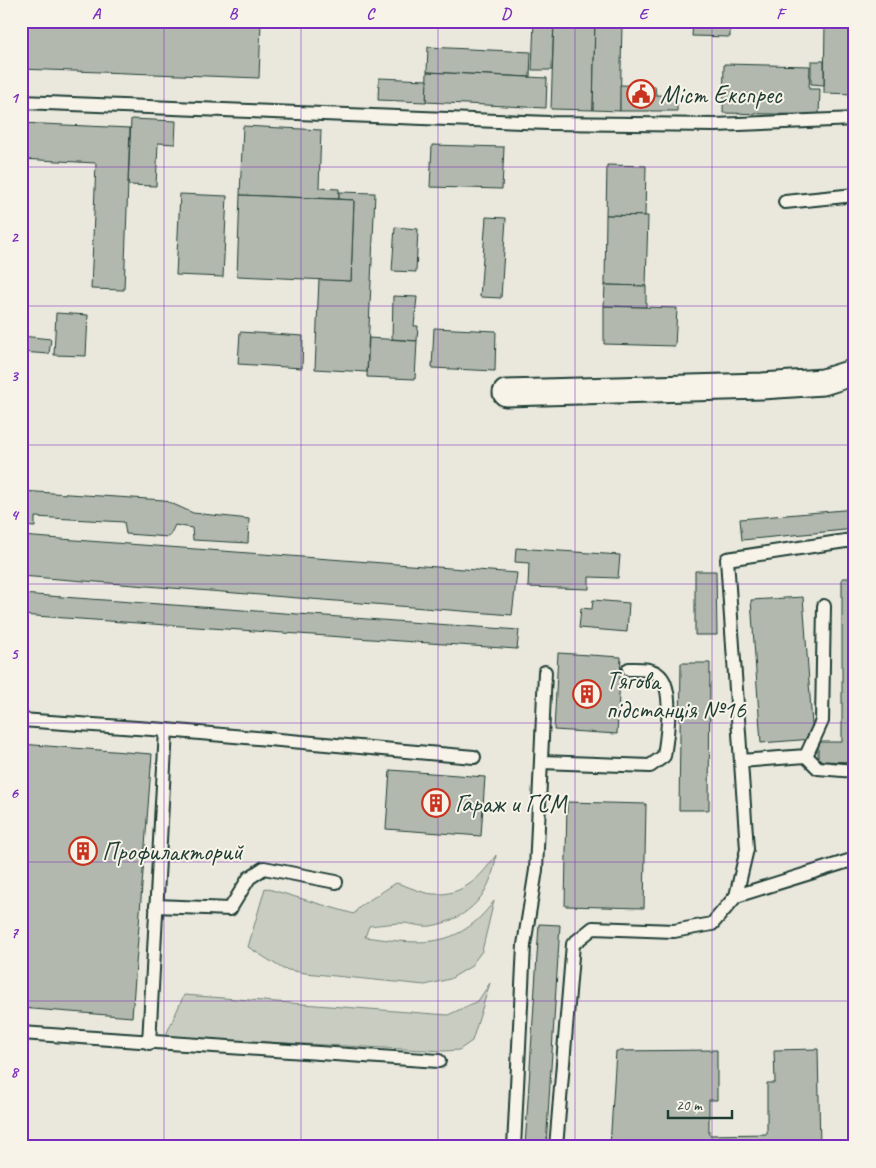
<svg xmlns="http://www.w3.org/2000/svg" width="876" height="1168" font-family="Caveat,sans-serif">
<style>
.green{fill:#c8ccc1;stroke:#74847a}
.building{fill:#b2b8ae;stroke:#1f3d34}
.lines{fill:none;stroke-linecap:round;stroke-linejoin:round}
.lane-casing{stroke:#1f3d34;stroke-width:16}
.street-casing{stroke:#1f3d34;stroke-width:29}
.lane{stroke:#f7f3e8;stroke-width:12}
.street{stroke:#f7f3e8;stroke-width:25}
.grid{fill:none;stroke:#7b2cbf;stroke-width:1;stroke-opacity:0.55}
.labels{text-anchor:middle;stroke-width:4;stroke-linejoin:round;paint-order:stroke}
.poi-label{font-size:25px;fill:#1f3d34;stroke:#f7f3e8;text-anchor:start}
.neatline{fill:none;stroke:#7b2cbf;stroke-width:2}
.grid-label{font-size:16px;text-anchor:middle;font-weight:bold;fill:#7b2cbf}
</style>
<rect width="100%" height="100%" fill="#eae8dd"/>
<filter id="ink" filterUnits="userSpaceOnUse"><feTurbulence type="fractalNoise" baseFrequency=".02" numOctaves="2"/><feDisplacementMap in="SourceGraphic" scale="10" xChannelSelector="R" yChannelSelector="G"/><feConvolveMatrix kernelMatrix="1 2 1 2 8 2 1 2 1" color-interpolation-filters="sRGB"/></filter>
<g filter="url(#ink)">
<g class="green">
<path d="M496,855C492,893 470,919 431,926C422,927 412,924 404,923C392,923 380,925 369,926L365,937C420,944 457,951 494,901L482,951L470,967L450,979L425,985L305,973L283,969L248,947L265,888L354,914L360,906L396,883C408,886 421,893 433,894C463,896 481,877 496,855Z"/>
<path d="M490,983L472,1041L459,1050L445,1051L165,1037L184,995L448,1015L478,1001Z"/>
</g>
<g class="building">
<path d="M21,21H261L259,78L21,69Z"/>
<path d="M444,21H486V24Z"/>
<path d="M534,21H554L552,70H532Z"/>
<path d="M554,21H595L593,110L551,109Z"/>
<path d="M595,21H627V25L622,24L620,111L593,110Z"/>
<path d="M693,21H730V37L692,36Z"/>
<path d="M825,21H855V94L824,93Z"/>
<path d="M428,47L531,52L530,77L427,72Z"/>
<path d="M811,61H824V85L811,84Z"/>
<path d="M724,64L810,66L809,89H820L819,115L723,113Z"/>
<path d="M427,72L547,78L546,108L426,102Z"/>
<path d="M379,78L427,80L426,102L378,100Z"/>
<path d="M620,85L655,86L656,95L677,96V111H620Z"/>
<path d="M131,119L176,121L175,144L158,143L156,186L128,185Z"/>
<path d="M21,123L130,128L124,290L91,289L96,163L21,159Z"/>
<path d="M243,126L321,130L319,188L339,189V199L240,195Z"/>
<path d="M432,145L504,147L502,189L430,187Z"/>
<path d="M607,165L646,166L645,216L606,215Z"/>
<path d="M339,192L375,193L367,372L315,369L319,279L351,281L354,200L339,199Z"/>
<path d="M180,194L227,196L223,277L176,275Z"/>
<path d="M240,195L354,200L351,281L237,276Z"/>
<path d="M606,215L648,216L646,286L605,285Z"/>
<path d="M486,217L506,218L501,298L480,297Z"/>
<path d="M395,227L418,229L416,272L392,271Z"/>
<path d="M605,285L646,286V307L604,306Z"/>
<path d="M393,296L417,297L414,326H418L417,341L392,339Z"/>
<path d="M604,306L677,308L675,346L604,344Z"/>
<path d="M56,313L88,315L86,356L54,355Z"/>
<path d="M434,328L496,331L495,371L432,368Z"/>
<path d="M240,332L303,336L302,368L238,364Z"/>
<path d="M21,336L51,339L49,354L21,352Z"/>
<path d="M369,338L417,341L415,379L367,377Z"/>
<path d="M21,491L164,500L193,513L249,519L248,543L193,540L192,528L175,525L169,537L126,534L124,522L35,517V527L21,526Z"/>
<path d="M855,509V529L742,540L740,519Z"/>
<path d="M21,536L517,573L512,615L21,576Z"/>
<path d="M516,548L620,555L618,578L589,577V589L528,587L529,563L515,562Z"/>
<path d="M695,571H716L717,635H695Z"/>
<path d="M842,578H855V762L818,761V742H842Z"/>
<path d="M21,594L519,630L517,649L21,615Z"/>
<path d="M803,597L813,739L761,743L751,600Z"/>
<path d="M593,600L629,603L627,632L579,628L581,608L592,609Z"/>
<path d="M558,653L621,657L617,734L554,730Z"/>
<path d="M681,663H710L709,810H679Z"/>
<path d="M21,744L152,754L132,1017L21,1008Z"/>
<path d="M390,770L485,777L481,836L386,829Z"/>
<path d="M567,802L646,804L644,908L565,906Z"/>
<path d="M539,924L560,925L546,1147H525Z"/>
<path d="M818,1049L820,1147H610L616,1051L717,1050V1100H709V1135L767,1134V1083H775L774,1050Z"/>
</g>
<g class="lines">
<defs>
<g id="lane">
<path d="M21,102L549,123L715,125L855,119"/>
<path d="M785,202L855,195"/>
<path d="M21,720L166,730L474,757"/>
<path d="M806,756L818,768L855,771"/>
<path d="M741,761L806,756L822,721L824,606"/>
<path d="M541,762L650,766L664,756C667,737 674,690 660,676C652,668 639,669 629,669"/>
<path d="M736,896L855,859"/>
<path d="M156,906L230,909L249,878L264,868L336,882"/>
<path d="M21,1033L439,1061"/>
<path d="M149,1043L166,730"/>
<path d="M514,1147L524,945L536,870L545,672"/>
<path d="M556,1147L573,944L593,928L674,931L712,924L736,896L747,849L727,559L852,540"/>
</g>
<path id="street" d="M506,393L762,386L823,382L855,372"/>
</defs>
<use href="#lane" class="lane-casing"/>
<use href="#street" class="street-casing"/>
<use href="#lane" class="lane"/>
<use href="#street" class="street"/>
</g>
</g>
<path class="grid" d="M164,21V1147M301,21V1147M438,21V1147M575,21V1147M712,21V1147M21,167H855M21,306H855M21,445H855M21,584H855M21,723H855M21,862H855M21,1001H855"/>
<defs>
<symbol id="civic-ring" viewBox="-11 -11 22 22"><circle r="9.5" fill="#f7f3e8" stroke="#c8321e" stroke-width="1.5"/><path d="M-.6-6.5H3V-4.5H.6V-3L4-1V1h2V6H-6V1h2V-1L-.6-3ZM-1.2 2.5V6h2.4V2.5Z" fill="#c8321e"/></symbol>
<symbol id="building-ring" viewBox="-11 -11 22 22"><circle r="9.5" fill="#f7f3e8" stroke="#c8321e" stroke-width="1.5"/><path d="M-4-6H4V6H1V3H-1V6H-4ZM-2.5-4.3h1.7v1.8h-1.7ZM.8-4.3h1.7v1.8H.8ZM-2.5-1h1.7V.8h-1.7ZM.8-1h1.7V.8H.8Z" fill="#c8321e"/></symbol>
</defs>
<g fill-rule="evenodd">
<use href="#civic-ring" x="625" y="78" width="32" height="32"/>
<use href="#building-ring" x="571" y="678" width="32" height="32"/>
<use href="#building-ring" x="420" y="787" width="32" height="32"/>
<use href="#building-ring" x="67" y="835" width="32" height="32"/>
</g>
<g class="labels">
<g class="poi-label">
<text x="660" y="103">Міст Експрес</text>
<text x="606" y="689">Тягова<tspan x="606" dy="29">пiдстанцiя №16</tspan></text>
<text x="455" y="812">Гараж и ГСМ</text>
<text x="102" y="860">Профилакторий</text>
</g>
</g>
<rect width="876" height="1168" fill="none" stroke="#f7f3e8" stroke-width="55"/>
<path d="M668 1110v8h64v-8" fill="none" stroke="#1f3d34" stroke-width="2.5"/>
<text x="676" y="1110" font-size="15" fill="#1f3d34" stroke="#f7f3e8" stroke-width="4" paint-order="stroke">20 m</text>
<rect x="28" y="28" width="820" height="1112" class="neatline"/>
<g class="grid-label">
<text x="96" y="19">A</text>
<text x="233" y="19">B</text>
<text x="370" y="19">C</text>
<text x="506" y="19">D</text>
<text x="643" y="19">E</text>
<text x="780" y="19">F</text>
<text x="14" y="103">1</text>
<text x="14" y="242">2</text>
<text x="14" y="381">3</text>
<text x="14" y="520">4</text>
<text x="14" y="659">5</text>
<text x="14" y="798">6</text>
<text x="14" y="938">7</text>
<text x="14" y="1077">8</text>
</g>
</svg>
